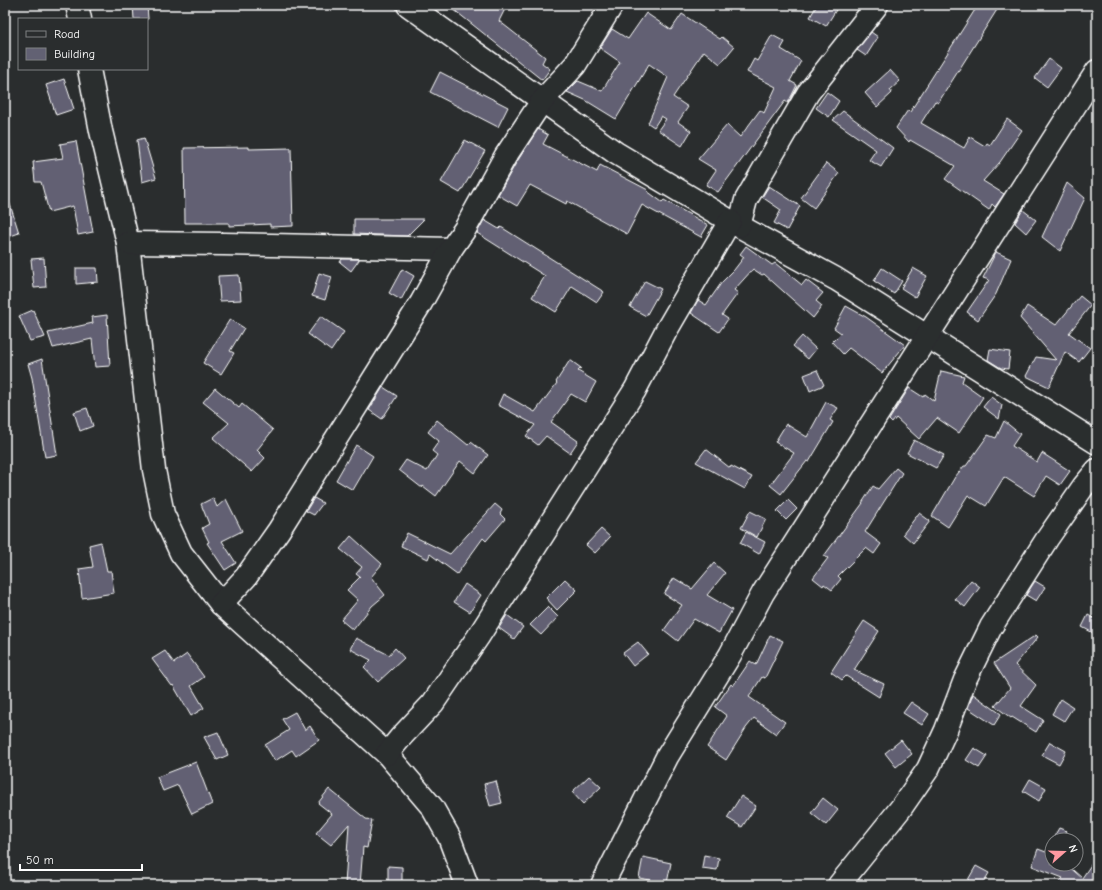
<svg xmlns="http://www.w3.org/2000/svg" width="1102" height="890" font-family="'Comic Neue',sans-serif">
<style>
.building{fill:#626173;stroke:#fff}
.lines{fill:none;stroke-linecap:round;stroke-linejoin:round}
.minor-casing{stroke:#fff;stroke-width:25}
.minor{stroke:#2a2d2e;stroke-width:22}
</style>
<rect width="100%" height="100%" fill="#2a2d2e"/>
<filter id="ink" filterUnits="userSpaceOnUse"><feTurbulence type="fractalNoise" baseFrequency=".025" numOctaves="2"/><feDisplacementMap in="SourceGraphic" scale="8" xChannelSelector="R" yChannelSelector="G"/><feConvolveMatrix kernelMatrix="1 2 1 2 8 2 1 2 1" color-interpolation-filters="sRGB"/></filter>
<g filter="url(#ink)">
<g class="building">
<path d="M133,5H147L148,19H134Z"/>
<path d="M448,5H507L499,21L545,57L542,63L550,69L542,80Z"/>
<path d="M817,5H839L826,26L810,17Z"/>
<path d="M978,5H1000L938,103L935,101L921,123L964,148L970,137L985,146L987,143L990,145L1007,119L1022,130L1000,162L983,181L1004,194L995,207L992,204L989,210L945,179L955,166L910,140L909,142L896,128L908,110L910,112Z"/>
<path d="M646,13L671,30L682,14L720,39L722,37L734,47L720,64L704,51L673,97L688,107L678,122L691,131L682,146L658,130L666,119L661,116L654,127L648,123L668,77L649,64L616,119L585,100L567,92L578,81L602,91L620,62L600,48L612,29L628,39Z"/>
<path d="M871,32L878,37L866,56L857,50Z"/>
<path d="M772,35L785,42L781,49L801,61L790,81L797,85L788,103L785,101L718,192L706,185L716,170L698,159L727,125L740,137L760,110L764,113L776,87L747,72L754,59L757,61Z"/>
<path d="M1049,59L1061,68L1047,87L1035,78Z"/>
<path d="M890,70L900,81L890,90L892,93L877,107L865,93Z"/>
<path d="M440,72L508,107L498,127L430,92Z"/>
<path d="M64,79L74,109L56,115L46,85Z"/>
<path d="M827,92L839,101L829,117L816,108Z"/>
<path d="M843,111L893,148L881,167L869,160L876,150L833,120Z"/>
<path d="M538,129L548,135L543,144L597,172L600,165L648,190L647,191L662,202L664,200L708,225L701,237L642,205L627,234L567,201L566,204L530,185L517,206L498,195L516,163Z"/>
<path d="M144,138L156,178L142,182L137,140Z"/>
<path d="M465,140L485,151L460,193L441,182Z"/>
<path d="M76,141L93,232L78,235L73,206L49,212L41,182H35L33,162L63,158L60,144Z"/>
<path d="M249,147V149L291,148L293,226L270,227V224L229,226V223H185L184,148Z"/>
<path d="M826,163L839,173L814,208L801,198Z"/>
<path d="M1067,183L1085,198L1060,251L1042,237Z"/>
<path d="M769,186L800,206L787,230L774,223L781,210L762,197Z"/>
<path d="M8,198L19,233L5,238V199Z"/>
<path d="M1025,206L1023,210L1036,220L1026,233L1015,223Z"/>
<path d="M354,219H424L407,236L354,234Z"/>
<path d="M484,220L499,229L501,227L604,292L597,302L572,286L556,312L532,297L545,276L477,233Z"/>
<path d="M746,246L772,265L775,263L802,285L806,280L823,293L816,301L822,306L813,318L764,274L762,275L753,269L734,290L738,293L722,315L728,319L719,332L691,313L698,300L706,305L722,282L734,270L744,257L740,254Z"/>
<path d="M996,252L1011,259L996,294L978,320L967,312L989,280L983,278Z"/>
<path d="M44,258L46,287L34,288L31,259Z"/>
<path d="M342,259H359V260L351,271L340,262Z"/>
<path d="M76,268H97L98,282L76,284Z"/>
<path d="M882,268L902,281L894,294L874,281Z"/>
<path d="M913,268L927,276L915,297L901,288Z"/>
<path d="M402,269L414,276L401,300L389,293Z"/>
<path d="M319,273L332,277L325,300L312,296Z"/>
<path d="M239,275L241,300L220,301L218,276Z"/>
<path d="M645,281L661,289L646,316L630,307Z"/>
<path d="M1080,296L1091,305L1069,333L1090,348L1079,362L1065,352L1049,387L1026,376L1036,357L1056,360L1020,318L1027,306L1056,325Z"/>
<path d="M846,306L866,317L905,345L882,373L849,348L843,354L832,342L841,333L834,328Z"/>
<path d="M33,310L45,337L30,341L19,316Z"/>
<path d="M107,315L110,366L95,367L92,339L53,348L48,333L93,323L92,317Z"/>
<path d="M321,316L344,332L331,351L308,334Z"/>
<path d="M230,319L244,328L230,351L234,353L221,374L203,363Z"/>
<path d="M802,336L816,349L808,359L793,346Z"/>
<path d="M990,349L1010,352L1008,369L1001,368L988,360Z"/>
<path d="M42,359L57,455L45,457L32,378L28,364Z"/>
<path d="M570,360L581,368L578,371L596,382L585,402L571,394L551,422L578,441L570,453L546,436L538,445L526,436L535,425L498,405L503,394L535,412L557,383L556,382Z"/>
<path d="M817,370L824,385L810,391L804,375Z"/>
<path d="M941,371L964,376L962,382L983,397L959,433L937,418L919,439L896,418L892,423L889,420L909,388L923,397L925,394L934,401Z"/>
<path d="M383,387L397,396L382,419L369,410Z"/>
<path d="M215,388L239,408L242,404L273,430L257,450L265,458L252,472L213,438L229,423L203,402Z"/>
<path d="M991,397L1002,405L999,419L983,407Z"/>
<path d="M826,402L838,408L830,420L833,422L809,462L807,461L781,494L770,485L794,453L775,442L786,424L807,437Z"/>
<path d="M87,408L93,426L80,431L74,412Z"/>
<path d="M437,420L468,445L471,442L488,455L475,473L460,461L436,496L423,486L422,488L399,470L406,460L427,471L437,455L432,451L439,441L428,432Z"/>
<path d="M1004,421L1020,434L1012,446L1037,462L1042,453L1070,471L1060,485L1046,476L1034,496L1004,477L986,506L968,495L948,527L932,516L955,477L964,466H966L988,435L996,438Z"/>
<path d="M914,440L944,455L936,468L907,453Z"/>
<path d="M356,445L373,456L353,490L336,480Z"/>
<path d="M706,449L730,468L731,466L752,477L745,489L696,462Z"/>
<path d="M896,468L902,473L865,532L881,544L874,554L866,548L838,576L841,579L832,590L824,584L823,586L813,578L828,558L824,556L863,503H862L873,486L878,489Z"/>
<path d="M213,498L217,507L226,499L242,531L222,541L236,563L225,570L207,543L209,542L202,528L209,524L201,504Z"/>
<path d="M314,498L323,503L314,515L306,511Z"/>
<path d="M788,500L797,509L786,520L777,511Z"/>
<path d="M495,504L502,510L500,514L505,519L486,541L483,538L457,574L430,554L428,559L401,546L407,533L450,554Z"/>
<path d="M750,511L766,519L757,537L741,528Z"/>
<path d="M919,513L930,521L913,543L903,534Z"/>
<path d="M601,529L610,537L595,553L586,545Z"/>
<path d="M746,532L765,542L759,554L740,543Z"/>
<path d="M351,536L382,564L371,577L385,595L372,606L353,630L341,620L358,600L347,590L360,577L356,574L362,567L340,549Z"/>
<path d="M101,542L107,571H111L114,593L82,598L79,569L93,567L89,545Z"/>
<path d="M714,563L725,573L707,595L732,610L719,633L694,619L678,641L664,630L682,605L664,594L674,578L692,589Z"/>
<path d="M565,579L577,590L557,610L546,598Z"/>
<path d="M971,580L980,587L965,607L955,599Z"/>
<path d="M1035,581L1045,587L1036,601L1026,595Z"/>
<path d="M465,584L481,595L470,612L454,602Z"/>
<path d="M548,607L558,617L541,635L530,625Z"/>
<path d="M507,615L523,627L514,639L499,628Z"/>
<path d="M1088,615L1097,620V635L1082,627Z"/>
<path d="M864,621L879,631L854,670L884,684L879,697L846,676L842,680L831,672Z"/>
<path d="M770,635L783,641L765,678L762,677L749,697L785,722L776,734L754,718L746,728L726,760L707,747L727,716L715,707L731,684L733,686L750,661L756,665Z"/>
<path d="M1036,635L1038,637L1015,665L1036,685L1021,706L1043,720L1036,732L1012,717L1011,718L995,706L1010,688L994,663Z"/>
<path d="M356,638L389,655L395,648L404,658L378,682L364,667L371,660L350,649Z"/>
<path d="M638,642L648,654L633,666L623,653Z"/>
<path d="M165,651L174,663L187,654L204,677L191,686L204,708L191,716L173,685L172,686L152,659Z"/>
<path d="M973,694L1001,714L994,725L968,708Z"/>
<path d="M1061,699L1073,707L1064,721L1052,714Z"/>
<path d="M911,702L929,714L922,725L903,713Z"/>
<path d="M295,712L305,730L310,726L319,740L296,756L292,750L275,761L265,745L289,730L282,719Z"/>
<path d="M218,732L228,755L217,760L204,737Z"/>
<path d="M901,740L912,754L896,767L885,753Z"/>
<path d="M1050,742L1066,751L1059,764L1042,755Z"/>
<path d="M974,748L987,756L979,768L966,760Z"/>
<path d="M196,762L212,804L192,814L178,785L163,791L157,777Z"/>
<path d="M589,776L601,787L583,804L572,792Z"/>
<path d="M1030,779L1046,788L1039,801L1023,791Z"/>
<path d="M496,781L502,803L490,806L484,784Z"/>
<path d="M329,789L366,819L372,820L367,848L363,847L360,885H345L349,824L331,845L316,833L332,814L318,803Z"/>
<path d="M741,796L756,806L742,827L727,818Z"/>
<path d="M823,798L838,810L826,825L811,813Z"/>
<path d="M1059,828L1067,831L1063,840H1052Z"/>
<path d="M1052,841V864H1066L1082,878L1097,856V885H1057L1063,878L1032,866L1038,849L1046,852Z"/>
<path d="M704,855L719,858L717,870L702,868Z"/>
<path d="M643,857L671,863L667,883L639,878Z"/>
<path d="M388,866L402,867V885H388Z"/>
<path d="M976,866L989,873L982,885H965Z"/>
</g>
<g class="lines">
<defs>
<g id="minor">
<path d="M77,5L80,19"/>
<path d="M408,5L616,153L730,221L836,279L1097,443"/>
<path d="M89,69L101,131L128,243L154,470L163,514L181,553L221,604L387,754L432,807L449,837L467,885"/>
<path d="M739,226L746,200L808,93L877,5"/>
<path d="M128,243L224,244L451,249"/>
<path d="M221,604L246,577L279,530L421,303L451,249L465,229L505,157L542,101L575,65L612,5"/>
<path d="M387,754L401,737L433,703L478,637L635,390L666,331L730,221"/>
<path d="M602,885L667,757L730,655L763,593L1097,71"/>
<path d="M839,885L901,808L928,769L946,730L965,680L991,627L1047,539L1083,487L1097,470"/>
</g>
</defs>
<use href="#minor" class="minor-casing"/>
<use href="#minor" class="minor"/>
</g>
</g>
<rect width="1102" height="890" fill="none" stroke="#2a2d2e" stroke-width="20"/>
<rect x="10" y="10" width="1082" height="870" fill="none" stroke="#fff" stroke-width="1.5" filter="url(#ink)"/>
<rect x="18" y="18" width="130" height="52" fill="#2a2d2e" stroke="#7f8182"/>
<rect x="26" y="31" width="20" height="6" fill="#2a2d2e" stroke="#7f8182"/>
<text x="54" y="38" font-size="12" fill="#ffffff">Road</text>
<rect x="26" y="48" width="20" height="12" fill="#626173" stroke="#7f8182"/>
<text x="54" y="58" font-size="12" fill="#ffffff">Building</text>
<g transform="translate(1064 852) rotate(70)"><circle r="19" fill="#2a2d2e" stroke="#7f8182"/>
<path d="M0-3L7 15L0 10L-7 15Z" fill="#ff9aa2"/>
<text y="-6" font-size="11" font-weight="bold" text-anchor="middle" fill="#ffffff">N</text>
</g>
<path d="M20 864v6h122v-6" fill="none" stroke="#ffffff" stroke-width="2"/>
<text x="26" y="864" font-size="12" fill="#ffffff" stroke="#2a2d2e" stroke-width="3" paint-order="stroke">50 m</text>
</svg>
